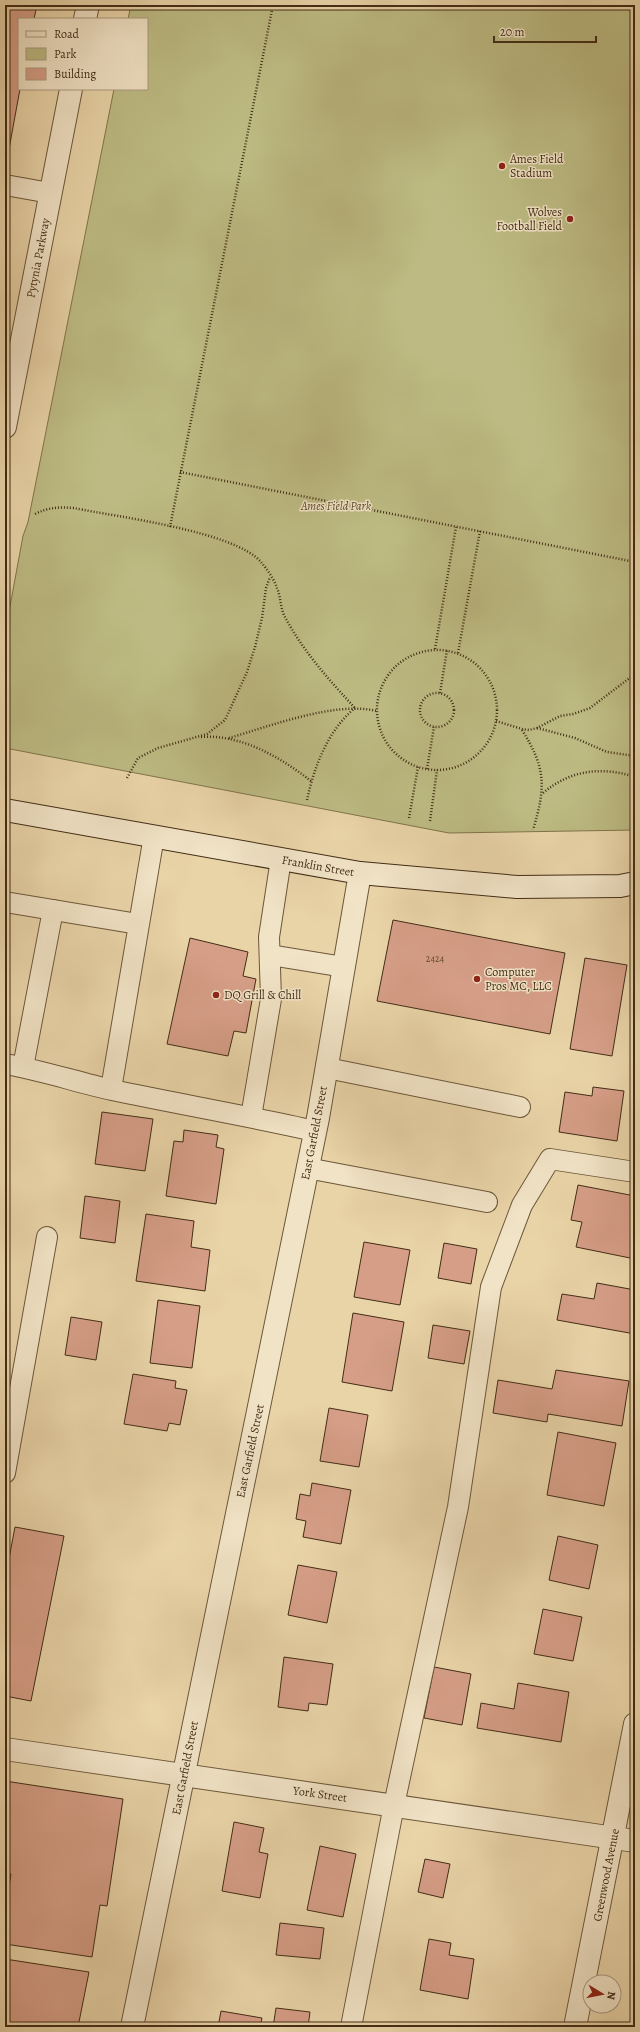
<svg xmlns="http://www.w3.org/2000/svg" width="640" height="2032" font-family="Alegreya,serif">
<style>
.green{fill:#bdbb83;stroke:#80744c}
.building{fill:#d69e87;stroke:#422d16}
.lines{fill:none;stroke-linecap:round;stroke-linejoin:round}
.service-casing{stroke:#6c573a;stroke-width:22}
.minor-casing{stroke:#6c573a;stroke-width:24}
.tertiary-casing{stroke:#6c573a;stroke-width:24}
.secondary-casing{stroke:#422d16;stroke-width:24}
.path{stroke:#422d16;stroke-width:2.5;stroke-dasharray:1 2;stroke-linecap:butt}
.service{stroke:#f1e3c6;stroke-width:20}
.minor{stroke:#f1e3c6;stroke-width:22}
.tertiary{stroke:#f1e3c6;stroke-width:22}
.secondary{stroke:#f1e3c6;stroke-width:22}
.poi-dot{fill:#8f2418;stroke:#f1e3c6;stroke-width:1.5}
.labels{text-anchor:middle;stroke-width:3;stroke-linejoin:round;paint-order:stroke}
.number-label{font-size:10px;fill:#674932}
.poi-label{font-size:12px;fill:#422d16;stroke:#f1e3c6;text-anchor:start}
.street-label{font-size:12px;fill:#422d16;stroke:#f1e3c6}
.park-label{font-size:12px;font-style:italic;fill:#5b492c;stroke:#f1e3c6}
</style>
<rect width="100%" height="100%" fill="#e9d4a8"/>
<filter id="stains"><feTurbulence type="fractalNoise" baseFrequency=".005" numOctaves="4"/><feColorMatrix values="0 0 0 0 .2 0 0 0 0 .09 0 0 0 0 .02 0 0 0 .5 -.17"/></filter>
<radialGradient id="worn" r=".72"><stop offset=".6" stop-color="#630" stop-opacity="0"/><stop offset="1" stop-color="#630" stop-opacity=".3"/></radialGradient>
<path class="green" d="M131,5H635V830L449,833L5,748V633L23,536L28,522L114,89H147V19H128Z"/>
<g class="building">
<path d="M5,5H37L34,19H19V89H20L7,160H5Z"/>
<path d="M393,920L565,953L550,1034L377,1001Z"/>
<path d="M190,938L248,952L243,976L256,979L246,1033L234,1031L228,1056L167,1044Z"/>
<path d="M585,958L627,965L612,1056L570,1049Z"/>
<path d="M593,1087L624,1091L617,1141L559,1132L565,1092L592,1096Z"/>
<path d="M102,1112L153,1119L145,1171L95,1164Z"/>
<path d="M184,1130L218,1135L216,1147L224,1149L216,1204L166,1196L174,1141L183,1142Z"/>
<path d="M578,1185L635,1196V1259L576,1247L582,1222L571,1220Z"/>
<path d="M85,1196L120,1201L115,1243L80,1238Z"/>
<path d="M146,1214L194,1221L191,1247L210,1250L205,1291L136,1281Z"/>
<path d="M364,1242L410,1250L400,1305L354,1297Z"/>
<path d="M444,1243L477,1249L471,1284L438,1278Z"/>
<path d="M597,1283L635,1290V1334L557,1320L562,1294L594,1299Z"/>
<path d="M158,1300L200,1306L192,1368L150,1363Z"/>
<path d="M353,1313L404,1322L392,1391L342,1382Z"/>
<path d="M71,1317L102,1322L96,1360L65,1355Z"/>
<path d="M433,1325L470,1331L464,1364L428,1358Z"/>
<path d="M556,1370L629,1381L622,1426L548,1414L547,1422L493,1413L498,1380L552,1389Z"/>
<path d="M133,1374L176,1381L175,1388L187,1390L180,1425L169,1423L167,1431L124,1424Z"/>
<path d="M329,1408L368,1415L359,1467L320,1461Z"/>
<path d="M558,1432L616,1443L604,1506L547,1495Z"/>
<path d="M312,1483L351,1490L341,1544L303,1537L306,1521L296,1519L300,1494L310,1496Z"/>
<path d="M15,1527L64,1536L31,1701L5,1696V1580Z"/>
<path d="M558,1536L598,1545L589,1589L549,1580Z"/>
<path d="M298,1565L337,1572L327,1623L288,1615Z"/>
<path d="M543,1609L582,1617L573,1661L534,1654Z"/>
<path d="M284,1657L333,1664L327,1705L309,1703L308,1711L278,1707Z"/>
<path d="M434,1667L471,1674L462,1725L424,1718Z"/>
<path d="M518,1683L569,1692L561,1742L477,1728L481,1703L514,1709Z"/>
<path d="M5,1781L123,1799L107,1906L100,1905L92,1957L5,1944V1912L11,1874L5,1873Z"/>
<path d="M234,1822L264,1828L259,1852L268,1854L260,1898L222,1891Z"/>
<path d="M320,1846L356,1854L343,1917L307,1910Z"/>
<path d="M425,1859L450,1864L443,1898L418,1892Z"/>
<path d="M280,1923L324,1928L320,1959L276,1955Z"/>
<path d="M429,1939L451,1943L449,1955L474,1959L468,1999L420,1990Z"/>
<path d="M5,1959L89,1972L78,2027H5Z"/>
<path d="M635,2004V2024L631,2023Z"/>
<path d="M276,2008L310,2012L308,2027H273Z"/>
<path d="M221,2011L262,2018L260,2027H218Z"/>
</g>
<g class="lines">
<defs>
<g id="service">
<path d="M5,185L50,193"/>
<path d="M5,902L138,924"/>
<path d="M270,955L344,967"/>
<path d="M5,1064C41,1070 76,1082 112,1090C179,1104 248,1116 315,1131"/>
<path d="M23,1067L53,910"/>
<path d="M327,1068L520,1107"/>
<path d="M111,1089L154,836"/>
<path d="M251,1117L271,999L269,937L281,859"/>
<path d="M307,1168L487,1202"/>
<path d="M5,1473L47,1237"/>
<path d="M351,2027L394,1805L458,1507L491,1287L522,1205L550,1159L635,1172"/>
</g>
<g id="minor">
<path d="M85,19L88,5"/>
<path d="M5,427L71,89"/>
<path d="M5,1749L635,1841"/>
<path d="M132,2027L318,1118L360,873"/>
</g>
<path id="tertiary" d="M575,2027L635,1724"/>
<path id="secondary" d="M5,810L360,873L517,887L620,886L635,883"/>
</defs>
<use href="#service" class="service-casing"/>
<use href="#minor" class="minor-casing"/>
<use href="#tertiary" class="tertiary-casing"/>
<use href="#secondary" class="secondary-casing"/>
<g class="path">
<path d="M180,472L635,562"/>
<path d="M35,514C49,507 59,507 74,508C117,517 234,531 261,562C267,569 274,579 277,588C281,597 280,608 285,617C303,651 329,680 355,708"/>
<path d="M170,527L273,5"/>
<path d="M435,649L456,527"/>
<circle cx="437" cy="710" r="60"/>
<path d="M458,653L480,531"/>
<path d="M440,693L447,650"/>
<circle cx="437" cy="710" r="17"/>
<path d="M496,721L522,729L529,730L537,728L560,716L573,714L590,708L635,674"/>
<path d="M537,728L575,738L607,752L635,756"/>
<path d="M522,730C546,768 546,787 533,830"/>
<path d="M201,737C241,734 280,757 311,781"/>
<path d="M229,738C271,726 334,701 377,711"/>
<path d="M427,769L434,727"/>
<path d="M127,778L138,758L158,748L207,734L225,720L247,672L255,647L262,618L266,588L270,577"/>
<path d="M543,793C570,770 602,766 635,777"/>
<path d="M307,800C314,767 328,730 355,708"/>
<path d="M409,818L418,767"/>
<path d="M430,821L437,770"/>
</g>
<use href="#service" class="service"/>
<use href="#minor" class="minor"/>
<use href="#tertiary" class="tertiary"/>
<use href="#secondary" class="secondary"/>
</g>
<g class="poi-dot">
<circle cx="502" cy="166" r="4"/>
<circle cx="570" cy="219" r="4"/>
<circle cx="477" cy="979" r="4"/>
<circle cx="216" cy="995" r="4"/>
</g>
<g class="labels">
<g class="number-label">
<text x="435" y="962">2424</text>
</g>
<g class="poi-label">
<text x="510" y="163">Ames Field<tspan x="510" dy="14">Stadium</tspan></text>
<text x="562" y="216" text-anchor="end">Wolves<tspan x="562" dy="14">Football Field</tspan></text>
<text x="485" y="976">Computer<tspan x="485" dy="14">Pros MC, LLC</tspan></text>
<text x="224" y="999">DQ Grill &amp; Chill</text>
</g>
<g class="street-label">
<text transform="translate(38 258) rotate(-79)" y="4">Pytynia Parkway</text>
<text transform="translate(318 866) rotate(10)" y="4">Franklin Street</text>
<text transform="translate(314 1133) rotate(-79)" y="4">East Garfield Street</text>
<text transform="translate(250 1451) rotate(-78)" y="4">East Garfield Street</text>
<text transform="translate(185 1768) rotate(-79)" y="4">East Garfield Street</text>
<text transform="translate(320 1794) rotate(8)" y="4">York Street</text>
<text transform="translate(606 1875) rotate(-79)" y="4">Greenwood Avenue</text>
</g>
<g class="park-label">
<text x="336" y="510">Ames Field Park</text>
</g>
</g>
<rect width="640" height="2032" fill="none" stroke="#e9d4a8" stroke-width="20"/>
<rect x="6" y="6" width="628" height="2020" fill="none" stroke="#422d16" stroke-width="2"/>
<rect x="10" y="10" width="620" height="2012" fill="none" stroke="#422d16"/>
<rect x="18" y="18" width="130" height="72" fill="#f1e3c6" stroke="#ab9a80"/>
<rect x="26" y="31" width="20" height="6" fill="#f1e3c6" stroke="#ab9a80"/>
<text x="54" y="38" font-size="12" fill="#422d16">Road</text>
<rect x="26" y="48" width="20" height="12" fill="#bdbb83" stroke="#ab9a80"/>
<text x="54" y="58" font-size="12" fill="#422d16">Park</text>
<rect x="26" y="68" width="20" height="12" fill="#d69e87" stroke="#ab9a80"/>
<text x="54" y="78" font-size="12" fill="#422d16">Building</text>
<g transform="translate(602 1994) rotate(100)"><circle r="19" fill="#f1e3c6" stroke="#ab9a80"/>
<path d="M0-3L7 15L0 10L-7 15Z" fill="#8f2418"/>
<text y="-6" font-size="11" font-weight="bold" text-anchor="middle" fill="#422d16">N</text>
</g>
<path d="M494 36v6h102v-6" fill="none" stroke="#422d16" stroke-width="2"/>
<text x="500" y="36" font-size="12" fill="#422d16" stroke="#f1e3c6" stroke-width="3" paint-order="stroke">20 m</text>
<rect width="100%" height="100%" filter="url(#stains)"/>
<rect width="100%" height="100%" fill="url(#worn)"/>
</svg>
